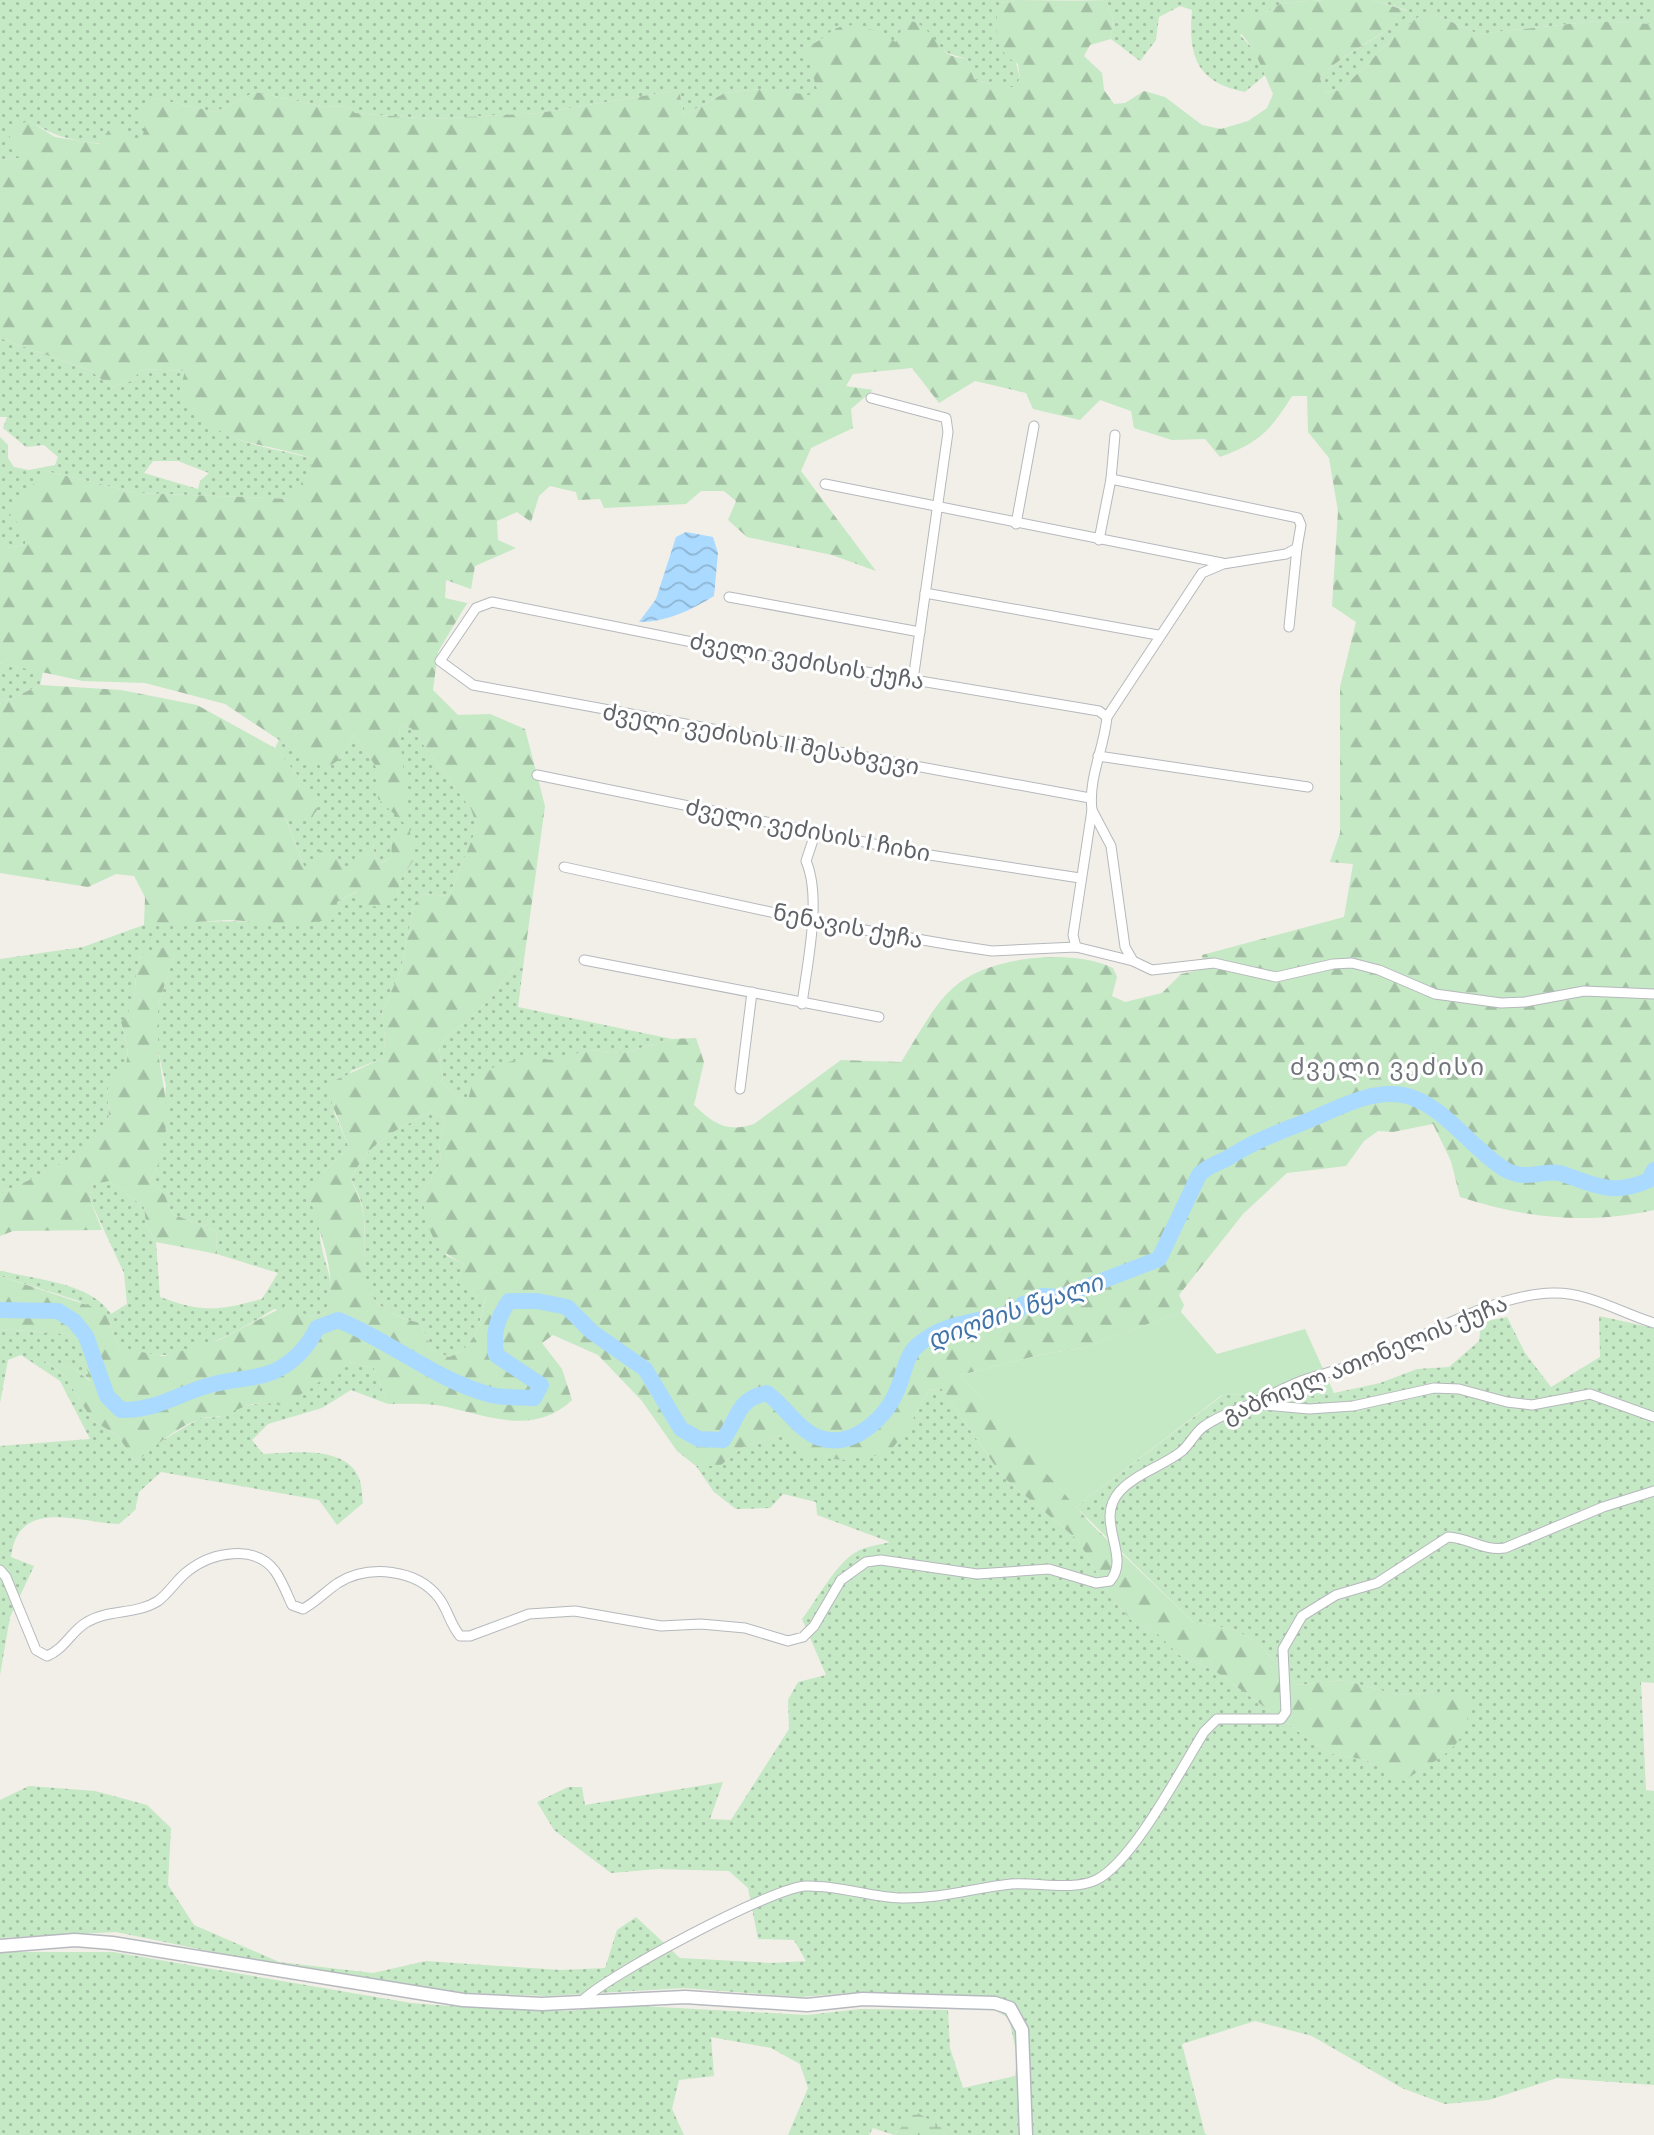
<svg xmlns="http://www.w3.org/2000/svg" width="1654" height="2135" font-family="Cabin,'Noto Sans Georgian',sans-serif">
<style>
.grass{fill:url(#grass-dots);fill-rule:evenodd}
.forest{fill:url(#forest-firs);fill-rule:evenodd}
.wetland{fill:url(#wetland-marsh)}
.green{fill:#c5e8c5}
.water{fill:url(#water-waves)}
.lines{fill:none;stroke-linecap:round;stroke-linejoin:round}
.river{stroke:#aadaff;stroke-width:16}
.street-casing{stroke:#b5b8bc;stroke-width:11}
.secondary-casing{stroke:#b6babf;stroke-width:15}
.street{stroke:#fff;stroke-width:9}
.secondary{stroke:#fff;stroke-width:12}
.labels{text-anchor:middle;stroke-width:6;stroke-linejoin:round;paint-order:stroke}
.street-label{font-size:23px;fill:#5f6368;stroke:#fff}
.neighbourhood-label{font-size:24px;letter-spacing:2px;fill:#70757a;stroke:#fff}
.water-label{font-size:24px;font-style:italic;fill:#4174aa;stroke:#fff}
</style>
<defs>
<pattern id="grass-dots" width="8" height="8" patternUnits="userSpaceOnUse" patternTransform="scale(1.75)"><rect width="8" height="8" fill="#c5e8c5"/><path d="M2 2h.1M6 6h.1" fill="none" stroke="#a3c0a4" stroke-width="1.8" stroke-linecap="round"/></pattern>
<pattern id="forest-firs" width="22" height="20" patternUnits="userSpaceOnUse" patternTransform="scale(1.75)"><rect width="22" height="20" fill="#c5e8c5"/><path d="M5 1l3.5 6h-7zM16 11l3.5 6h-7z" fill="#a3c0a4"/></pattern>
<pattern id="wetland-marsh" width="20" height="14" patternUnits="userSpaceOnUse" patternTransform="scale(1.75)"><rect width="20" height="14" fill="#c5e8c5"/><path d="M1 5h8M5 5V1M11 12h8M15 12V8" fill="none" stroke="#a3c0a4"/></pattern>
<pattern id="water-waves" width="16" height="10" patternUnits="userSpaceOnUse" patternTransform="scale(1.75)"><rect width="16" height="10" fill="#aadaff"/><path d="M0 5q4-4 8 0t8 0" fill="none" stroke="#8eb4d2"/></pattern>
</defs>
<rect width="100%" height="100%" fill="#f1efe8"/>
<g class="grass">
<path d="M0,0H1016L1000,3L1020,78L1016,87L1006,88L995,79L988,84L974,79L967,59L950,54L904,26L896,43L834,29L819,44V97L759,89L725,93L684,115L679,90L539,113L431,119L355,113L348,106L326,107L255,92L215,112L154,98L142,144C97,144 68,145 29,121L19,158L0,160Z"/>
<path d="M1073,0H1325L1282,3L1259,16L1240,35L1254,50L1265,75L1245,92C1196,82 1188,56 1192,10L1180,6L1159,17L1156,40L1140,61L1111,39L1113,19L1106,1Z"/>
<path d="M1372,0H1654V24L1596,21L1478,34L1434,14L1393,38L1341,90L1323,92L1320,78C1345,50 1384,40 1407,10Z"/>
<path d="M0,338L91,371L111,387L131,381L142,369L186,371L180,390C217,446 255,443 315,459L294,499L137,493L46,471L25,545L0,549V437L8,445V458L14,467L29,470L55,465L58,457L44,445L26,447L3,428L7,417H0ZM153,461H178L209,473L200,481L198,489L144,473Z"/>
<path d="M0,663L43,672L40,685L0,704Z"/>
<path d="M399,726L411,728L471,809L477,827L449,896L422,894L414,905L401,970L382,1012L385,1039L383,1058L351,1071L334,1112L349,1148L324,1172C323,1194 317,1222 321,1244C326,1271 337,1282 326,1312L311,1317L274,1309C248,1326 194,1356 162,1355C148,1355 133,1351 119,1348L106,1314L76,1300L0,1276V1271H3C38,1280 91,1283 111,1314L127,1304L124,1273L90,1200L93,1184L110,1181L144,1207L146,1224L156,1242L160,1297C204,1313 218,1311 262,1299L278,1273L217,1254L216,1231L172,1214L165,1195L150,1181L159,1164L166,1086L158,1051V1006L174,955H141C129,985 144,996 121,1023C130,1055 133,1063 108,1088C107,1099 110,1114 108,1126C102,1148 23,1183 0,1194V959L83,947L152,922L316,921L335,919L337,902L358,891L397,897L401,879L413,861L408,826L392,839L391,858L381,863L375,857L373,844L351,875L336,857L305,869L285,816L309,789L275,748L279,740L312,761L342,758L354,734L380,773L407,825Z"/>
<path d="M524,960L518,1007L672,1039L623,1053L590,1050L550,1061L532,1056L466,1108L443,1083L439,1045C453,1030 470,1019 484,1005C499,990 506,973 524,960Z"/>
<path d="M431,1111L445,1119L439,1143L441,1162L421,1194L447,1256L464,1264L456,1282L486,1295C480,1322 477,1347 449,1357L432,1350L420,1323C339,1302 374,1263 362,1205C360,1196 355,1187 351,1179C371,1138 394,1133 431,1111Z"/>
<path d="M1599,1316L1654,1328V1683L1641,1682L1646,1790L1654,1791V2085L1557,2078L1489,2100L1445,2104L1402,2088L1312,2036L1255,2021L1182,2044L1205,2134L1208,2135H945L940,2126L897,2131L894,2135L873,2128L869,2135H788L808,2088L800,2064L771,2048L711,2037L714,2076L679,2080L672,2109L684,2135H0V1952H113L411,2003L463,2007L567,2011L623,2005L807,2015L860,2009L948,2010L950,2048L963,2088L1015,2076L1017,2056L1009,2018L996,2011L988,1998L847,1993L801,1997L684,1988L547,1996L465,1993L252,1960L116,1932L0,1938V1800L29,1786L95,1791L147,1805L171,1828L168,1885L194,1925L279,1962L373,1973L426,1961L560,1970L605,1968L617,1930L636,1917L680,1958L771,1963L806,1961L794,1940L758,1939L748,1888L729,1871L658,1869L611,1873L554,1830L537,1802L568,1787H582L585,1805L723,1782L710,1819L731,1820L789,1729L788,1700L798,1682L826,1675L802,1619C817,1600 837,1561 858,1551C867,1546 880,1545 890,1542L817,1515L816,1502L783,1494L770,1508L736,1509L714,1492L696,1466H720L743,1447L782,1435L908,1428L928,1391L941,1388L1003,1477L1078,1540L1111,1598L1131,1620L1157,1633L1179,1655L1215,1671L1314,1743L1333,1754L1366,1760L1404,1780L1439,1692L1398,1695L1344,1680L1297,1685L1257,1642L1235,1630L1192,1621L1076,1507L1223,1395L1334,1393L1380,1383L1417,1369L1449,1367L1479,1341L1481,1322L1507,1317L1525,1353L1551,1387L1600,1357Z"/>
<path d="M0,1329L67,1334L80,1339L91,1381L70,1366L43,1360L65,1376L92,1420L118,1436L136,1463L155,1445L200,1418L219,1417L234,1408L267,1402L327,1376L349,1362L374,1368L388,1404L351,1390L322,1408L268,1424L252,1440L263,1454C291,1453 349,1444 360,1481C362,1487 362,1496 363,1503L337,1525L319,1500L161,1472L139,1492L135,1510L119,1524C77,1522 18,1497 11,1557L34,1566L10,1617L0,1675V1446L90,1439L60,1381L21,1355L8,1360L0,1403Z"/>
</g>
<g class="forest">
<path d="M1016,0L1106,1L1113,19L1111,39L1090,45L1084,56L1102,73L1104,90L1114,104L1125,103L1144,91L1165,97L1202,125L1221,129L1248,121L1267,108L1273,94L1254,50L1236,27L1238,14L1259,16L1282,3L1325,0H1372L1408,11C1383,39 1345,50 1320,78L1324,92L1341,90L1393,38L1418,17L1434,14L1478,34L1596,21L1654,24V1210C1587,1225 1524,1218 1460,1197L1451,1161L1433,1124L1393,1132L1378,1131L1364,1141L1346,1166L1287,1173L1243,1214L1179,1295L1184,1305L1181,1312L1083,1348L1044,1354L961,1375L1091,1524L1192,1621L1235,1630L1257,1642L1297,1685L1344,1680L1398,1695L1439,1692L1469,1697C1470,1750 1443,1754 1404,1781L1366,1760L1333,1754L1314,1743L1215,1671L1179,1655L1157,1633L1131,1620L1111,1598L1078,1540L1003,1477L941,1388L928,1391L908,1428L888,1454L843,1460L806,1456L782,1435L743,1447L720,1466H696L677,1451L642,1401L598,1355L553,1335L542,1343L562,1369L572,1400C533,1437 487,1415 442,1406C425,1403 405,1404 388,1404L374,1368L349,1362L283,1406C254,1398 246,1407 220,1416C214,1418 205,1416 199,1419C176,1428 154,1446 136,1463L118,1436L92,1420L65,1376L42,1359L70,1366L90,1381L80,1339L67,1334L0,1329V1276L96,1308L106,1314L119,1348L164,1356L219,1340L287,1305L311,1317L326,1312C340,1275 318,1232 309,1194L324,1172L349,1148L325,1085L383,1058L385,1039L382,1012L401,970L414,905L422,894L449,896L477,827L471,809L411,728L399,726L413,861L401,879L397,897L382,908L368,905L357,891L337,902L336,919L283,926L275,923L229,920L144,925L145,897L134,876L116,874L88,887L0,873V704L40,685L121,690L197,705L275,748L309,789L317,810L309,821L285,817L305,869L321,850L336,857L351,874L355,857L373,844L375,857L382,863L391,858L392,839L407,826L378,799L380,773L354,734L342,758L331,765L312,762L225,704L145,683L83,681L0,663V549L25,545L26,533L7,511L46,471L137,493L293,499L314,459C253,438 220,451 180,390L185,371L142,369L131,381L111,387L91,371L0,338V160L19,158L6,128L29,121L55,137L99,144L112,125L141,144L145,125L138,112L154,98L215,112L255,92L326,107L348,106L355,113L431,119L539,113L679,90L684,115L725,93L759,89L819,96L804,46C819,44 820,38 832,31C853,17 877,32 896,42L905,21C929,20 933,45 950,55C954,57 962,58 967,59L974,79L988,84L995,79L1003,80L1006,88L1015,87L1020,78L1018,64C994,52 993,27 1000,3ZM912,368L939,403L975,381L1026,393L1033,409L1080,420L1100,400L1131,411L1134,428L1172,440L1205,439L1220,457C1259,443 1270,431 1292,396H1307L1308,432L1329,458L1338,511L1332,606L1356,622L1340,687V833L1330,862L1353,864L1344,917L1202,955L1204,969L1181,974L1162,993L1125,1002L1112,996L1117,977L1113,968C1072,948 988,956 954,987C933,1005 917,1038 901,1062L841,1060L754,1124C727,1133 714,1124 694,1105L704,1062L696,1038L672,1039L623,1053L590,1050L550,1060L532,1056L497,1065L473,1081L466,1108L443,1083L439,1045C453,1030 470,1019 484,1005C499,990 506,973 524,960L545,806L525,729L490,714L458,715L433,690L438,652L467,603L445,598L446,580L471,589L475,566L516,548L498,540L497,521L517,512L531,522L539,496L550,486L576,492L578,500L600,499L604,508L686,504L701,491H724L736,501L728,520L747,537L832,555L876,571L801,471L811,448L853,428L851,409L873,390L846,386L853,374ZM431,1111L445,1119L439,1143L441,1162L421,1194C429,1229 429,1247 464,1264L456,1282L486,1296C480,1322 477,1347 449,1357L432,1350L420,1323C350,1305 368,1276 364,1220C363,1205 357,1193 351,1179C371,1138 394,1133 431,1111Z"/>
<path d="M167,946L174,955L158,1006V1051L168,1115L159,1164L150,1181L165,1195L172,1214L216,1231L217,1254L156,1242L146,1224L144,1207L110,1181L93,1184L90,1200L102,1230L13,1231L0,1236V1194C23,1183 102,1148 108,1125C110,1114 107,1099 108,1087C133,1063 130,1055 121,1022C144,996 129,985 141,955Z"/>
</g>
<path class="wetland" d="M916,2112L940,2126L945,2135H894Z"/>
<path class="green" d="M1181,1312L1217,1354L1305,1329L1334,1393L1222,1395L1076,1507L961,1375L1044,1354L1083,1348Z"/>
<path class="water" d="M686,532L713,537L718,553L714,596C691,610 667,622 639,622L656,599L676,537Z"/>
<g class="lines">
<path class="river" d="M0,1310L58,1311L74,1321L86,1336L107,1396L121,1410C158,1411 180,1392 214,1384C233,1379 260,1379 277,1370C296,1360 308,1347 317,1328L338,1320C391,1341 435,1380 491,1395C504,1398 520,1397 534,1398L541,1385L496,1355C493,1333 496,1320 509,1301H537L567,1307L592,1332L645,1369L681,1429L699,1439L723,1440C739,1417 737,1399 767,1393C785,1406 800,1432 820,1438C854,1449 887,1417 898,1388C904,1374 906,1355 918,1345C946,1320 984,1322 1018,1311L1023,1304L1033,1303L1042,1296L1060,1297L1159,1259L1199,1175C1209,1164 1219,1164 1231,1156C1252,1143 1273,1134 1297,1125C1331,1113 1365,1089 1403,1095C1442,1102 1473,1151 1506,1170C1528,1182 1546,1168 1563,1174C1597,1186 1614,1196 1649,1180L1654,1170"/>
<defs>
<g id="street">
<path d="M871,398L946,418L948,432L913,680"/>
<path d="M825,484L1222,563"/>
<path d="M1016,524L1034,426"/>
<path d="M1099,540L1111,479L1115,435"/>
<path d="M925,593L1158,635"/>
<path d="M729,597L920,632"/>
<path d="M1289,627L1297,548"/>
<path d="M1107,717L1202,573L1223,564L1286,554L1297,548L1301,525L1298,518L1111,479"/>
<path d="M1098,756L1308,787"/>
<path d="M537,775L923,854L1080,878"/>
<path d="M1092,810L1111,846L1125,947L1133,961L1152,970L1214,963L1276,977L1333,964L1352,963L1379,970L1435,994L1501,1003L1525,1002L1584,991L1654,994"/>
<path d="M564,867L812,921L952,945L992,951L1076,947L1133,961"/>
<path d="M1076,947L1073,935L1092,810C1088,778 1104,749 1107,717L1099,711L717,647L492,602L476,608L440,661L473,685L1090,798"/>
<path d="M584,960L879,1017"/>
<path d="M802,1004C807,964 822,898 806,861L816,831"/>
<path d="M740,1089L752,992"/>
<path d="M1253,1404L1309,1409L1353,1406L1434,1388L1459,1389L1507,1402L1532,1405L1590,1394L1654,1417"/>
<path d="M0,1570L6,1577L36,1650L47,1656C65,1649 71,1631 87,1622C108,1609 136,1615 158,1601C169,1593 177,1579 188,1571C212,1552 255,1544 275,1571C282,1581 287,1594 292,1605L303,1609C316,1602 326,1591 338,1583C369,1564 417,1569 439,1598C448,1610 450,1624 460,1636H470L529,1614L575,1611L661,1626L701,1624L745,1628L788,1641L803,1637L814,1626L841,1580L866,1562L881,1560L977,1574L1049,1569L1096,1583L1110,1581C1132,1556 1093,1521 1120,1491C1137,1473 1163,1466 1182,1451C1190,1444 1195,1433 1203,1427C1218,1416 1234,1411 1251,1404C1268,1397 1285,1387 1304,1380C1330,1371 1359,1365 1384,1354C1434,1331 1498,1294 1553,1293C1588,1292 1621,1313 1654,1323"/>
<path d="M582,2001C606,1976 773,1887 806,1886C838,1885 870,1897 901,1898C939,1899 974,1888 1011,1884C1037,1882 1073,1891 1096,1880C1133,1862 1181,1769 1204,1732L1217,1719H1281L1286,1712L1283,1649L1302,1616L1336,1595L1377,1583L1448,1537C1469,1538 1483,1551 1505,1548L1603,1507L1654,1491"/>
</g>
<path id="secondary" d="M0,1946L75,1940L112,1943L463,2000L542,2004L685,1997L807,2005L863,1999L995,2003L1010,2008L1022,2030L1026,2135"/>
</defs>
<use href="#street" class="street-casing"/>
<use href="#secondary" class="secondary-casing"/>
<use href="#street" class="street"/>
<use href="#secondary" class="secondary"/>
</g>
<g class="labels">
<g class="street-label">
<text transform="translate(807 661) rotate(10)" y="8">ძველი ვეძისის ქუჩა</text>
<text transform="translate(761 739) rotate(10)" y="8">ძველი ვეძისის II შესახვევი</text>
<text transform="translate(808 830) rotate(11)" y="8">ძველი ვეძისის I ჩიხი</text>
<text transform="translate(848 926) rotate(11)" y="8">ნენავის ქუჩა</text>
<text transform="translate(1365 1359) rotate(-22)" y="8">გაბრიელ ათონელის ქუჩა</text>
</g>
<g class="neighbourhood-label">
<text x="1388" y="1075">ძველი ვეძისი</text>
</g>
<g class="water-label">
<text transform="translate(1015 1311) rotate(-19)" y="8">დიღმის წყალი</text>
</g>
</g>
</svg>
